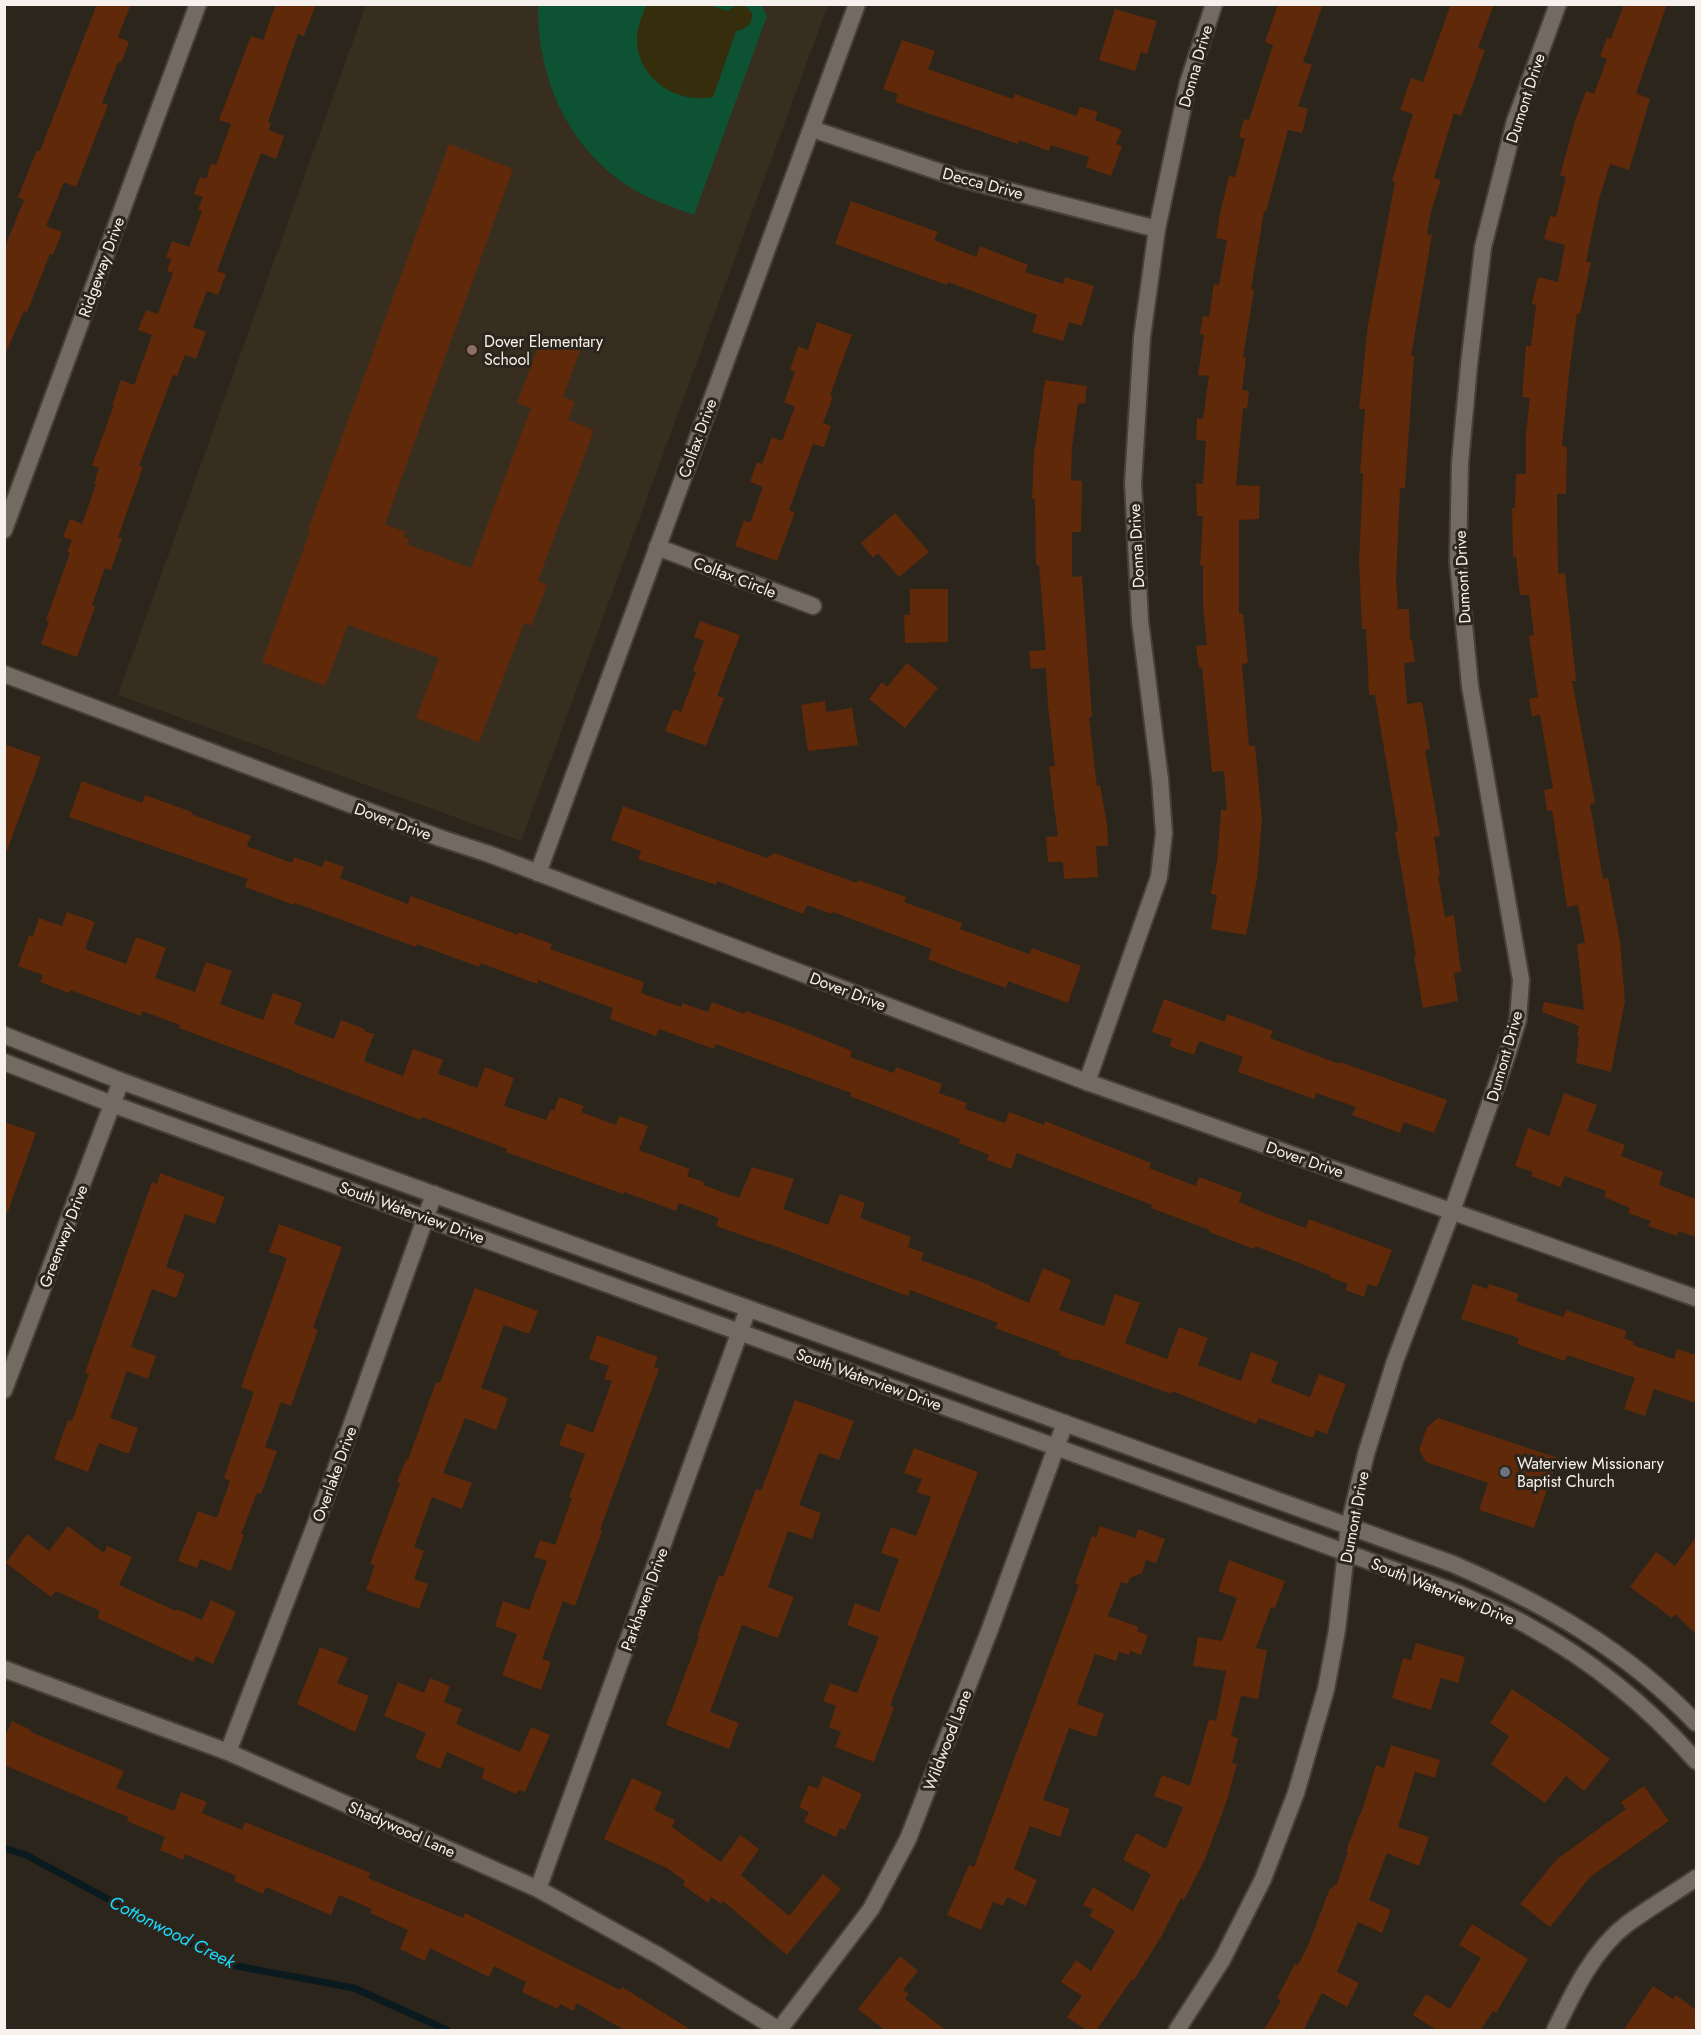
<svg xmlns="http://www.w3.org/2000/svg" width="1701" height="2035" font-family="Jost,sans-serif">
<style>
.built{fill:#382e20}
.green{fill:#0d5233}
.sand{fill:#352d0c}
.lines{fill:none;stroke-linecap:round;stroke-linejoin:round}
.stream{stroke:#0b1a1e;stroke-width:7}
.building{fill:#5f290a}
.minor-casing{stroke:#464039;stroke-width:20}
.tertiary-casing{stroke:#464039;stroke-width:20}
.minor{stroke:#736b61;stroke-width:16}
.tertiary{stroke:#736b61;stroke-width:16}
.education-dot{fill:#8d6e63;stroke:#2c251c;stroke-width:2}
.worship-dot{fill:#6b7280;stroke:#2c251c;stroke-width:2}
.labels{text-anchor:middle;stroke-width:6;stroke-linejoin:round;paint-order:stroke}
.street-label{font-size:16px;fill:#f6f1ec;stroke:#2c251c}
.poi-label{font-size:16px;fill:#f6f1ec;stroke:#2c251c;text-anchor:start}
.water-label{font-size:18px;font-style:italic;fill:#1bd9fb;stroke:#2c251c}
</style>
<rect width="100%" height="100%" fill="#2c251c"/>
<path class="built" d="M366,5H828L521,841L118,695Z"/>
<path class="green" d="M538,5H761L767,16L694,215C673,207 651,200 631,188C568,148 537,78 538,5Z"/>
<path class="sand" d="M646,5H708L728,11L736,5C758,4 757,28 736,31L713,97C677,104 638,80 637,40C637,28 642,16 646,5Z"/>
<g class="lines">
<path class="stream" d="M4,1848L26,1855L231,1965L354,1988L447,2030"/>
</g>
<g class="building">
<path d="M97,4H131L118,37L129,42L121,63L118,62L102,103L108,105L76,187L64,182L46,226L62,232L53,255L50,254L27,312L24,311L4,357V249L24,200L18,197L37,150L40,151Z"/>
<path d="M276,4H316L304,36L298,34L268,122L271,123L269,130L284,136L276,159L261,153L217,271L226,274L218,295L207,291L193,327L206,332L196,359L185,355L177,376L173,375L139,466L143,467L118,537L122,538L111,570L105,568L92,605L95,607L77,657L41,644L49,621L46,620L70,553L67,552L72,540L63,537L70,519L82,524L96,484L94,483L99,468L92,465L114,405H112L121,380L134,385L152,335L138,330L146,310L158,314L173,273L167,271L171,259L166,257L172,241L189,247L202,211L198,210L203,197L194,194L200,177L206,179L211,164L216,165L231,124L219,120L251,36L263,40Z"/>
<path d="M1278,4H1323L1303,62L1312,65L1298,106L1308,109L1302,133L1288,130L1266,212L1264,211L1251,290H1254L1243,357L1246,358L1242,390L1249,391L1247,409L1243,408L1236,485L1260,486L1259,519L1239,520V614H1243L1248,663L1242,664L1249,746H1255L1262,819L1257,879L1246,935L1211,929L1217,895L1211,894L1217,861L1221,810H1227L1224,771L1212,772L1202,667L1199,668L1196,646L1207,645L1203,605V565L1200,566L1203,516H1197L1196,483L1203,484L1206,441L1196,440L1197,418L1203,419L1209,376L1198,375L1204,335L1200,334L1203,316L1209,317L1214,284L1219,285L1227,240L1216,238L1220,213L1229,176L1235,177L1245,139L1239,137L1244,119L1249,120L1273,45L1265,42Z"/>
<path d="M1451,4H1494L1478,48L1485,50L1461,116L1454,113L1434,178L1441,180L1431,212L1427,234L1432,235L1411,356H1414L1405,488H1400L1396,580L1398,609H1409L1410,640H1412L1415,662L1404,663L1407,704L1422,702L1430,749L1425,750L1440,836L1434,837L1440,875L1438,876L1445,917L1454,915L1461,972L1454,973L1458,1001L1423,1008L1414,957L1416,956L1395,832L1398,831L1375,695H1369L1366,629H1362L1359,562L1363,473H1360L1365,409H1359L1368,325L1395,182L1392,181L1413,114L1400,110L1411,78L1423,82Z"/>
<path d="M1624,4H1667L1636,93L1650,99L1629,170L1610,164L1599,199L1586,262H1591L1580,314L1577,313L1569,374L1562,446L1567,447L1566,494H1557L1558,574L1565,573L1576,681H1572L1595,803L1590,804L1603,879L1608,878L1620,941L1625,1001L1611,1072L1576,1063L1579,1037L1577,1036L1579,1026L1542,1012L1544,1002L1584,1010L1577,944L1585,943L1578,905L1567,907L1552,810L1547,811L1544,790L1553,788L1540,715L1532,716L1529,699L1538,697L1529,636L1534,635L1529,595H1520L1516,557H1513L1512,508H1515L1516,474H1526V432L1530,398L1522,397L1526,346H1531L1536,305L1532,304L1538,277L1558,282L1565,245L1544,239L1550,216L1556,217L1566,177L1560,175L1576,118L1586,91L1594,94L1607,59L1600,56L1607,38L1611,39Z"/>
<path d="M1115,9L1157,21L1147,54L1141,52L1135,71L1099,60Z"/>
<path d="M902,40L935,51L928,69L1013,99L1015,94L1076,116L1080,107L1098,112L1095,120L1122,130L1116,144L1122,146L1111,176L1086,167L1089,157L1051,145L1049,151L1019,140L1018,144L895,102L898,94L883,89Z"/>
<path d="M449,144L513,169L385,524L405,532L403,536L409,539L407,544L471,568L531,408L517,403L542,337L580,351L563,397L575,402L568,420L594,430L538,581L547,585L531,626L524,623L479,742L416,718L439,658L348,625L325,686L262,662L310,531L308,530Z"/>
<path d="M851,201L938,232L934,240L976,257L980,246L1028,265L1025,272L1063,284L1065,277L1094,286L1082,326L1069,322L1063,341L1032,332L1037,315L948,282L947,285L835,244Z"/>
<path d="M817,322L852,335L830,395L833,397L823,423L831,426L824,447L813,444L789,510L795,512L777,561L735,546L744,520L750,523L763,487L750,482L757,462L762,464L772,437L782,441L795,407L784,402L795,372L790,370L798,346L808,350Z"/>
<path d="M1045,380L1087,386L1085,404L1078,403L1072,447L1071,480L1082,481L1081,532H1072V577L1082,576L1092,717L1089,718L1097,786L1100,785L1107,825L1108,846H1096L1098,877L1064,879L1063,862H1048L1046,837L1058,836L1049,767L1055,766L1048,706L1046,668L1031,669L1029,651L1046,650L1039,565H1036L1035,499H1032L1034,449H1035Z"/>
<path d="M895,513L929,552L899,577L878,553L873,558L861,543Z"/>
<path d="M910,589H948V642L905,643L904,615H910Z"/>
<path d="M700,621L740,635L717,696L724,698L706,746L665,731L674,709L681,712L696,672L693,671L704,641L694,637Z"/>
<path d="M907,663L938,688L905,728L869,699L882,682L887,687Z"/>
<path d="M825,701L826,712L852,708L858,745L808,751L801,705Z"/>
<path d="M4,744L41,757L7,851L4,850Z"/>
<path d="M82,781L142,803L145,795L192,812L191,814L251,836L247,846L292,863L294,857L322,867L325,860L344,867L340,878L408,904L411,896L518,935L519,932L552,944L550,949L644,982L641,993L681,1007L682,1003L708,1012L712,1002L744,1014L746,1011L789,1026L852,1051L850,1057L894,1073L896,1067L942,1084L939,1093L967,1103L965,1109L1005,1123L1009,1112L1044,1125L1045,1121L1151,1163L1149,1168L1196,1186L1199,1177L1242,1193L1239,1202L1267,1214L1306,1228L1309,1219L1392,1250L1377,1287L1368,1284L1364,1297L1345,1290L1348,1284L1329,1277L1330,1275L1255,1246L1254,1249L1209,1232L1210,1230L1151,1208L1152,1205L1017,1153L1011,1169L987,1160L989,1155L959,1143L960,1139L850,1096L851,1093L716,1044L714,1049L659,1029L656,1036L610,1019L613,1008L538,980L537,984L480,963L479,967L417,944L416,947L295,903L294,905L245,887L248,879L69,817Z"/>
<path d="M623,806L767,858L774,853L857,883L858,880L906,897L904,902L962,923L960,929L1029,954L1032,948L1081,966L1068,1003L1008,981L1006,988L958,971L928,959L932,949L833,912L832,914L807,905L803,914L717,881L716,885L638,859L641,851L611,840Z"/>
<path d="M67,912L95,922L85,949L126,964L136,937L166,948L155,978L195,992L206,962L232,971L220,1004L263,1020L273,993L302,1003L294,1024L334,1039L341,1020L365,1029L364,1031L374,1034L364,1061L403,1076L413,1049L443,1060L438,1074L477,1088L485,1067L514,1078L504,1106L546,1120L551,1109L554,1111L559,1097L584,1106L581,1112L616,1125L619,1116L648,1126L639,1150L690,1169L687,1176L704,1182L703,1185L739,1198L752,1167L794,1179L783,1209L828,1225L840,1194L865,1203L860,1218L911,1237L908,1247L924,1253L921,1260L990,1285L989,1286L1029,1303L1043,1268L1071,1280L1059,1310L1104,1326L1115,1294L1140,1303L1125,1343L1167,1359L1179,1327L1208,1338L1198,1365L1241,1381L1251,1352L1278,1362L1271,1382L1310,1397L1319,1374L1346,1384L1327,1434L1316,1430L1313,1438L1259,1418L1256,1424L1172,1391L1171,1394L1076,1359L1075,1361L1059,1355L1060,1352L995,1328L998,1323L910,1290L908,1296L767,1243V1244L716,1226L719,1218L679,1203L676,1211L624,1192L623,1194L506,1152L507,1149L422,1117L421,1120L294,1072V1071L179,1028L180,1025L142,1011L141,1016L70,990L69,993L40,982L43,975L18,966L29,935L33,936L39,918L62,926Z"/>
<path d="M1164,999L1225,1022L1227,1014L1273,1031L1270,1038L1339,1064L1340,1062L1447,1100L1434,1133L1404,1122L1400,1133L1352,1115L1356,1107L1316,1093L1314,1099L1238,1072L1243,1057L1199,1041L1194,1055L1169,1046L1172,1039L1152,1032Z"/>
<path d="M1564,1093L1597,1105L1587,1131L1625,1145L1621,1156L1663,1172L1659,1185L1696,1199V1237L1679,1231L1677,1236L1648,1226L1651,1221L1628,1213L1630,1208L1604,1197L1606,1191L1565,1176L1560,1187L1531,1176L1533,1172L1515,1166L1528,1128L1549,1136Z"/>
<path d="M4,1122L36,1133L7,1214L4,1213Z"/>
<path d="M160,1173L225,1197L215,1224L185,1214L166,1267L185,1274L176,1298L152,1289L131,1347L156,1356L148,1379L127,1371L110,1418L138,1428L129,1454L99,1443L88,1472L54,1459L68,1420L72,1421L89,1374L85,1373L152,1182L157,1184Z"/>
<path d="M279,1224L342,1247L313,1328L318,1330L291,1406L281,1402L265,1447L277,1451L261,1494L257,1493L241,1534L244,1535L231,1571L200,1559L197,1568L178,1561L198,1511L217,1518L230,1481L224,1478L254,1392L241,1387L287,1258L269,1252Z"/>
<path d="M1473,1284L1487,1289L1489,1284L1519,1294L1516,1301L1563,1317L1566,1310L1627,1331L1624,1338L1634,1342L1633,1345L1674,1359L1677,1349L1696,1355V1403L1654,1389L1645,1416L1624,1409L1635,1378L1567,1355L1565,1361L1517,1344L1519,1338L1461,1319Z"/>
<path d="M475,1288L538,1311L529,1334L504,1325L481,1388L508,1398L496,1430L465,1418L443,1473L472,1483L462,1509L432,1497L414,1547L424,1551L414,1579L428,1584L419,1609L366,1590L375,1565L370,1564L400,1483L397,1482L406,1460H408L436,1382L440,1383Z"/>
<path d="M597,1335L658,1357L654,1367L659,1369L600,1530L602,1531L575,1606L563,1601L542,1659L551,1662L541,1690L502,1675L517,1634L495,1626L503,1601L529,1610L547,1561L534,1557L540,1540L555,1545L572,1498L569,1497L585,1454L559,1445L567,1423L593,1433L612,1381L604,1379L609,1366L589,1359Z"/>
<path d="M795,1400L854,1421L839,1460L819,1453L799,1505L821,1513L812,1539L788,1531L768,1587L794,1597L778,1638L742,1625L710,1712L739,1723L729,1749L666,1725L699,1637L697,1636L719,1575L723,1577L756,1489L761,1491Z"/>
<path d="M1438,1418L1558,1458L1534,1528L1479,1510L1488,1483L1426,1462L1419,1450L1427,1427Z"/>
<path d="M914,1448L978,1472L890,1706L894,1707L874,1762L835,1747L841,1732L829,1727L836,1706L823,1701L830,1683L857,1693L879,1637L847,1625L855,1603L879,1612L899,1559L881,1553L891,1527L916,1536L931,1497L917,1492L922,1479L904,1473Z"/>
<path d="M68,1526L104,1553L107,1546L132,1557L119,1585L176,1611L177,1609L202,1620L211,1600L236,1612L213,1664L196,1656L193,1662L97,1618L100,1611L56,1591L51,1597L6,1563L27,1534L49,1551Z"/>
<path d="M1100,1526L1135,1538L1138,1529L1165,1539L1156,1563L1146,1560L1142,1573L1130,1578L1127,1584L1121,1582L1108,1616L1139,1627L1137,1631L1148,1635L1141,1655L1130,1651L1129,1655L1119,1652L1116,1661L1095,1654L1077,1704L1104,1714L1096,1737L1069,1728L1043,1800L1070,1809L1060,1837L1030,1826L1014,1869L1037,1880L1026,1906L1007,1897L1003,1906L993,1902L981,1930L947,1915L969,1865L974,1867L1079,1585L1075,1584L1092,1536L1096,1538Z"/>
<path d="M1696,1537V1634L1675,1614L1672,1618L1630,1587L1656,1552L1675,1566Z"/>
<path d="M1229,1560L1285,1581L1275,1608L1271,1607L1256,1648L1267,1650L1258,1699L1241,1696L1231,1736L1238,1738L1232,1763L1237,1764L1227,1800L1205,1859L1184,1900L1181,1898L1161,1937L1134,1980L1132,1979L1096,2031H1088L1067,2017L1082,1996L1061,1982L1076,1960L1091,1971L1115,1931L1089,1916L1093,1910L1083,1905L1093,1887L1133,1911L1151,1874L1123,1860L1136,1833L1166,1849L1183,1807L1154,1796L1162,1775L1190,1786L1209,1719L1216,1721L1226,1671L1193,1666L1198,1637L1222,1641L1237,1598L1218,1591Z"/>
<path d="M1416,1643L1465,1657L1458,1683L1441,1678L1431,1710L1392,1698L1403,1658L1411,1660Z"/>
<path d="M320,1647L348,1658L337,1683L369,1696L355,1732L297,1704Z"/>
<path d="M430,1678L450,1686L444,1702L462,1709L456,1724L520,1752L531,1727L550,1735L525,1792L518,1790L516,1794L481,1778L485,1769L447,1752L440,1769L415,1758L426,1733L384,1716L398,1682L424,1693Z"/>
<path d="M1512,1689L1570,1728L1610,1759L1584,1791L1566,1776L1545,1803L1491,1764L1509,1736L1490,1723Z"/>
<path d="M12,1721L31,1730V1732L124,1771L116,1788L174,1811L181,1792L207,1802L202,1813L242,1830L245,1822L371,1873L368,1878L463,1918L465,1913L620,1990L622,1987L693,2031H626L577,2003L573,2011L560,2004L558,2009L522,1992L526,1982L494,1966L489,1977L430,1948L425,1961L400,1949L408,1930L370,1913L372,1909L339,1895L331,1915L266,1887L263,1894L234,1881L236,1876L185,1854L183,1860L160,1850L165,1837L127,1821L128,1817L4,1765V1739Z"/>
<path d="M1391,1745L1440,1760L1435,1778L1415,1772L1398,1827L1429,1837L1419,1866L1387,1853L1369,1900L1391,1910L1382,1933L1358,1922L1337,1972L1359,1983L1347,2007L1322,1993L1303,2031H1263L1281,2001L1277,1998L1295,1964L1298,1965L1308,1946L1330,1888L1332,1889L1334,1885L1336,1886L1348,1852L1346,1851L1360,1814H1361L1376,1765L1384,1768Z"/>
<path d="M823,1776L862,1794L845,1830L840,1828L836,1837L804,1822L809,1812L799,1807L809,1785L818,1789Z"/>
<path d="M632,1778L662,1792L654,1810L675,1820L672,1827L721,1862L740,1835L759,1849L741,1875L789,1916L823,1874L841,1889L787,1955L723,1901L721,1904L711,1897L708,1903L683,1885L685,1881L667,1868L604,1839Z"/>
<path d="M1644,1786L1669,1821L1590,1877L1550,1927L1520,1904L1557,1859L1626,1809L1621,1802Z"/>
<path d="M1472,1924L1528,1959L1496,2013L1493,2011L1480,2031H1438L1413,2015L1426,1994L1450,2009L1481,1958L1459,1945Z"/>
<path d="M900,1956L918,1971L903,1990L909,1994L905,1999L947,2031H886L858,2009Z"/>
<path d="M1653,1986L1673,1999L1676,1995L1696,2010V2031H1623Z"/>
</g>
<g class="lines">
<defs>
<g id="minor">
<path d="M812,129L958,178L1157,229"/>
<path d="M4,530L198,4"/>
<path d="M657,547L813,606"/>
<path d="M4,674L440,838L489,854L1087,1082L1696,1298"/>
<path d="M1087,1082L1159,877L1164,833L1160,779L1140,621L1133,483L1142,337L1157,229L1188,83L1214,4"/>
<path d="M4,1390L121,1081"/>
<path d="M4,1669L228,1752L538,1889L659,1956L779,2030"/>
<path d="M228,1752L324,1502L434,1194"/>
<path d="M538,1889L748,1309"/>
<path d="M779,2030L871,1909L908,1839L990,1629L1065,1423"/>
<path d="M1555,2030C1573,1993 1593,1950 1627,1924C1649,1908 1674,1893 1696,1878"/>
</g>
<g id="tertiary">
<path d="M538,873L857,4"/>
<path d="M4,1035L121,1081L1453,1564C1543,1603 1628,1651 1696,1723"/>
<path d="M4,1062L112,1104L1460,1594C1481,1604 1503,1612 1523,1623C1588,1658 1648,1706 1696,1761"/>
<path d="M1177,2030L1222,1960L1263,1879L1296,1793L1326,1689L1337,1630L1349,1526L1366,1454L1395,1361L1452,1211L1506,1058L1518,1020L1521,980L1470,686L1458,562L1460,463L1469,365L1483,247L1515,121L1558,4"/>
</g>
</defs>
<use href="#minor" class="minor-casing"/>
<use href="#tertiary" class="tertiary-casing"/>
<use href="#minor" class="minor"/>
<use href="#tertiary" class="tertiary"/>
</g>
<circle class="education-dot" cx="472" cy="350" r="6"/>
<circle class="worship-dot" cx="1505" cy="1472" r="6"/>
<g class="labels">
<g class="street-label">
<text transform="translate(1195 66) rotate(-74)" y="6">Donna Drive</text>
<text transform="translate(1525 98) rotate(-72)" y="6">Dumont Drive</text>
<text transform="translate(983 183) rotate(15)" y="6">Decca Drive</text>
<text transform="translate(101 267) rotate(-70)" y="6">Ridgeway Drive</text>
<text transform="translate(697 438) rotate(-70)" y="6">Colfax Drive</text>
<text transform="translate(1136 546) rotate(-93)" y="6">Donna Drive</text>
<text transform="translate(735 577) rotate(21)" y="6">Colfax Circle</text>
<text transform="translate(1462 577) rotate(-93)" y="6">Dumont Drive</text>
<text transform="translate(393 821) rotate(20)" y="6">Dover Drive</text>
<text transform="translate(848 991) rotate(21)" y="6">Dover Drive</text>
<text transform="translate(1504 1056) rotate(-74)" y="6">Dumont Drive</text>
<text transform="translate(1305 1159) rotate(19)" y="6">Dover Drive</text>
<text transform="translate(412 1212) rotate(20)" y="6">South Waterview Drive</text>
<text transform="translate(63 1236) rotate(-69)" y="6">Greenway Drive</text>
<text transform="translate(869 1379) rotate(20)" y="6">South Waterview Drive</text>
<text transform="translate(334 1474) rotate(-70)" y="6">Overlake Drive</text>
<text transform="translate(1354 1517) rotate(-79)" y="6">Dumont Drive</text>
<text transform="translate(1443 1591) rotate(22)" y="6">South Waterview Drive</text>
<text transform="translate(644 1599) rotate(-70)" y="6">Parkhaven Drive</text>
<text transform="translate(947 1740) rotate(-69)" y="6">Wildwood Lane</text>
<text transform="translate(402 1829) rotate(24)" y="6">Shadywood Lane</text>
</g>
<g class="poi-label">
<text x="484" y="347">Dover Elementary<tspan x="484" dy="18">School</tspan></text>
<text x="1517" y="1469">Waterview Missionary<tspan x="1517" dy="18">Baptist Church</tspan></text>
</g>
<g class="water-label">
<text transform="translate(172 1932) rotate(27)" y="6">Cottonwood Creek</text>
</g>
</g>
<rect width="1701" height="2035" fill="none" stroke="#f6f1ec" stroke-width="12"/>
</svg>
